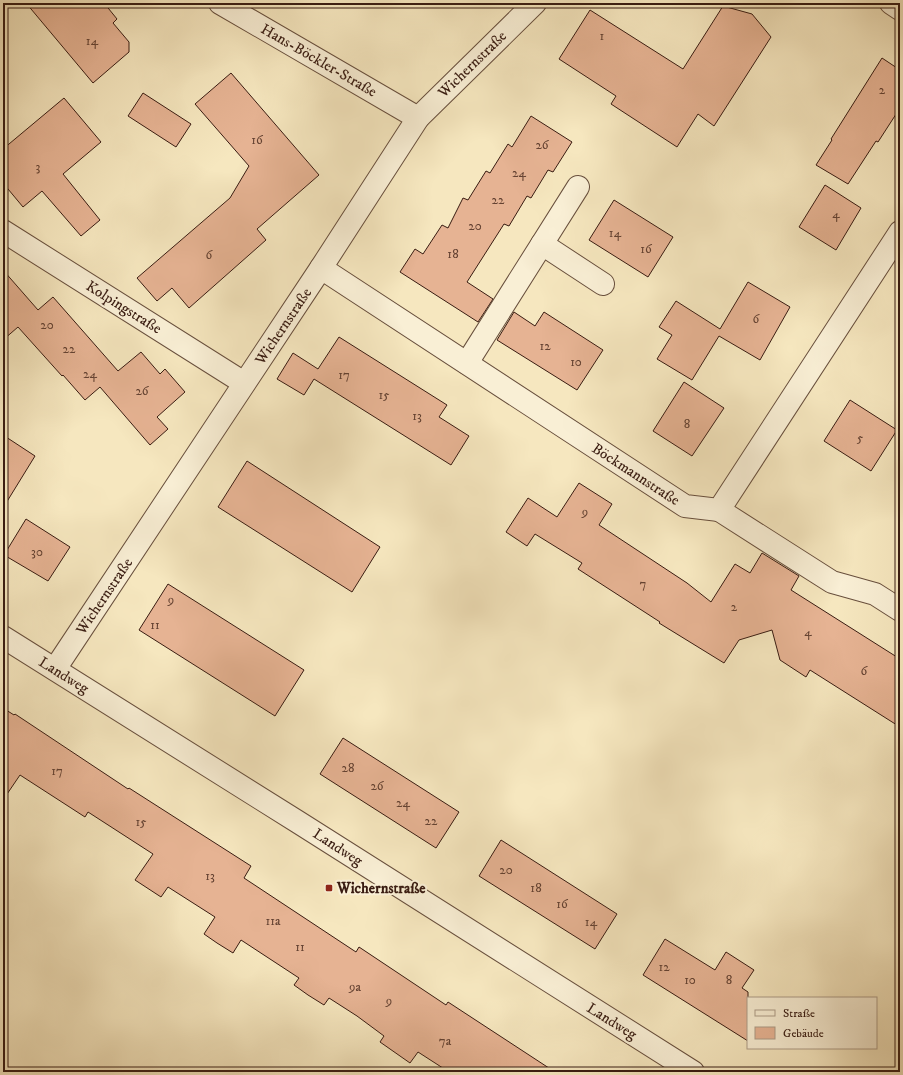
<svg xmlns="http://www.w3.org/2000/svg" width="903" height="1075" font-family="'IM FELL DW Pica',serif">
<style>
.building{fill:#e6b393;stroke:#391c12}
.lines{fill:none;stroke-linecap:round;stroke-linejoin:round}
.minor-casing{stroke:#684f3d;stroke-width:24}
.minor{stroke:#f9efd5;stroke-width:22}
.poi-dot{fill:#8f2418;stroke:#f9efd5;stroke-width:1.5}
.labels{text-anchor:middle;stroke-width:4;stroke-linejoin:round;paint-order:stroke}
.number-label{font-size:13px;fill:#644232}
.street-label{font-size:15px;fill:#391c12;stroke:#f9efd5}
.poi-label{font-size:15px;font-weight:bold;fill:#391c12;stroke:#f9efd5;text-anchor:start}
</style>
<rect width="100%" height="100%" fill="#f6e7bf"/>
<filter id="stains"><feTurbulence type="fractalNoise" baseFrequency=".005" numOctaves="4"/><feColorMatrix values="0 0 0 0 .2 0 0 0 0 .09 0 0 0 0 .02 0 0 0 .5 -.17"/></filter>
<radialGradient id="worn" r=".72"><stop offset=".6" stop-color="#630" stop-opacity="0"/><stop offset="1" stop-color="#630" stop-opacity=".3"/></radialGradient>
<g class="building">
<path d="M26,3H104L117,19L113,23L129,42V52L93,83Z"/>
<path d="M723,6L752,14L771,37L714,126L698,114L677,147L611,104L616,96L559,59L590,10L683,69Z"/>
<path d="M882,58L900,70V108L878,142L876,141L848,184L816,165L832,140L831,139Z"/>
<path d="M231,73L319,175L257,229L266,240L189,308L172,288L157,301L137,278L230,198L249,166L195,104Z"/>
<path d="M143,93L191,124L176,147L128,116Z"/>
<path d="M64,98L101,142L63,174L100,220L81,236L42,191L23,207L3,183V149Z"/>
<path d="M531,116L572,142L553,172L548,170L531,198L527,196L509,226L504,224L467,282L493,299L478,322L400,272L415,249L423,254L442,225L448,228L463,198L468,200L486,171L490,173L508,144L512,147Z"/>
<path d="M825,185L861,208L836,250L799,227Z"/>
<path d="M614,200L673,237L648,277L589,240Z"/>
<path d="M3,270L38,310L53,297L118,371L141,352L160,374L165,369L185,392L157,417L168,429L150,445L100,387L85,400L63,375L62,376L18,327L3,340Z"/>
<path d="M748,282L790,307L760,360L719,336L692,380L657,359L672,335L659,327L676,301L720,329Z"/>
<path d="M514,312L535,326L544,312L603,350L577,390L497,340Z"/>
<path d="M339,337L447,405L439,417L469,436L451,465L314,379L304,395L277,379L293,353L318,369Z"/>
<path d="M684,382L724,408L692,456L653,431Z"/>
<path d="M850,400L897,430L871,471L824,441Z"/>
<path d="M3,435L35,456L3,508Z"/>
<path d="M247,461L380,547L352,592L218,507Z"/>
<path d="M579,483L612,504L599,525L687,583L711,602L735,564L750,573L762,553L799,576L791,590L900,659V727L810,670L806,677L780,660L772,630L739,640L724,663L659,623L660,622L578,569L582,563L535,534L527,546L506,532L528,498L557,517Z"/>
<path d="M26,519L70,547L48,581L4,555Z"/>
<path d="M168,584L304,670L275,716L139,630Z"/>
<path d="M3,708L14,715L15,714L128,789L129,788L251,866L244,878L356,952L359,947L446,1005L448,1002L555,1072H449L418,1052L410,1063L380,1042L384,1036L357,1016L329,998L324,1005L308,995L294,985L299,978L241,940L233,953L217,943L204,934L215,917L168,887L161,897L135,880L153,854L88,812L85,817L20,775L3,800Z"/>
<path d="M343,738L459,812L436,848L320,774Z"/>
<path d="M501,840L617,914L595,949L479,876Z"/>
<path d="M665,939L715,970L726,952L754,970L742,988L748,992V1041L643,975Z"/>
</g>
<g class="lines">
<defs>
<g id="minor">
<path d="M220,3L418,118"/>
<path d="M891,3L900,9"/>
<path d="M3,231L244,383"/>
<path d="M542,244L603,284"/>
<path d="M321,268L685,506L719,510L900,232"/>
<path d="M467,363L578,187"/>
<path d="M719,510L832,582L875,594L900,610"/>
<path d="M3,637L298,822L693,1072"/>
<path d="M55,669L321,268L418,118L535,3"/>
</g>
</defs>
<use href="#minor" class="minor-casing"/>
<use href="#minor" class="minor"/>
</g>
<rect class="poi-dot" x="325" y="884" width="8" height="8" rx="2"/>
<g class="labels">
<g class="number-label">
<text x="602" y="40">1</text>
<text x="92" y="45">14</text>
<text x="882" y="94">2</text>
<text x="257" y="144">16</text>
<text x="542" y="149">26</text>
<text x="38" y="171">3</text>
<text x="519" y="177">24</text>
<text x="498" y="204">22</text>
<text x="836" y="218">4</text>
<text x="475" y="230">20</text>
<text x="615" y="237">14</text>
<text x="646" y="253">16</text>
<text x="453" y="258">18</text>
<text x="209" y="259">6</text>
<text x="756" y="323">6</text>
<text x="47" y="329">20</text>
<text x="545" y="350">12</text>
<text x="69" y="353">22</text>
<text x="576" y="366">10</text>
<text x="90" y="378">24</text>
<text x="344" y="379">17</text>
<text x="142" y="395">26</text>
<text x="384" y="399">15</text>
<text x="417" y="420">13</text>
<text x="687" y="428">8</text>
<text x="860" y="442">5</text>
<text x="585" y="516">9</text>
<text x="37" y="556">30</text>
<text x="643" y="588">7</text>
<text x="171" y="604">9</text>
<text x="734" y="611">2</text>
<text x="155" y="629">11</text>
<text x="808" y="636">4</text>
<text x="864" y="675">6</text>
<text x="348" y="772">28</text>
<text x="57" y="775">17</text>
<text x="377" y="790">26</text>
<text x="403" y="807">24</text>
<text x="431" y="825">22</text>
<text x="141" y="826">15</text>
<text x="506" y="874">20</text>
<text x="210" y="880">13</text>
<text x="536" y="892">18</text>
<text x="562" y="908">16</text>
<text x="273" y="925">11a</text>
<text x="591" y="926">14</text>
<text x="300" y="951">11</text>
<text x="664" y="971">12</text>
<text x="690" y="984">10</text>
<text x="729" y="984">8</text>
<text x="355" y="991">9a</text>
<text x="389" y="1005">9</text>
<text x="445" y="1045">7a</text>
</g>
<g class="street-label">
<text transform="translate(319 60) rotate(30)" y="5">Hans-Böckler-Straße</text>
<text transform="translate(472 64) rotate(-44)" y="5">Wichernstraße</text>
<text transform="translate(124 307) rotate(32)" y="5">Kolpingstraße</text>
<text transform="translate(283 326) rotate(-56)" y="5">Wichernstraße</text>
<text transform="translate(636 474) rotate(33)" y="5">Böckmannstraße</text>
<text transform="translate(104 596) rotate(-56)" y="5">Wichernstraße</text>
<text transform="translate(64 675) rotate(32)" y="5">Landweg</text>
<text transform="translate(338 847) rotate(33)" y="5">Landweg</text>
<text transform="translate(612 1021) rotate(32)" y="5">Landweg</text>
</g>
<g class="poi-label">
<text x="337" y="893">Wichernstraße</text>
</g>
</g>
<rect width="903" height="1075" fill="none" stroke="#f6e7bf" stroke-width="16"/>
<rect x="4" y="4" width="895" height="1067" fill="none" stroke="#391c12" stroke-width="2"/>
<rect x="8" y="8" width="887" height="1059" fill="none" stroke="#391c12"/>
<rect x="747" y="997" width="130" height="52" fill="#f9efd5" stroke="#ac9b87"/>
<rect x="755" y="1010" width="20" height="6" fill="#f9efd5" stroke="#ac9b87"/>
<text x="783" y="1017" font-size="12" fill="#391c12">Straße</text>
<rect x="755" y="1027" width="20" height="12" fill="#e6b393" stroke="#ac9b87"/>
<text x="783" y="1037" font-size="12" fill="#391c12">Gebäude</text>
<rect width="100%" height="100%" filter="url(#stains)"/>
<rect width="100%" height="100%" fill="url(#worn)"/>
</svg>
